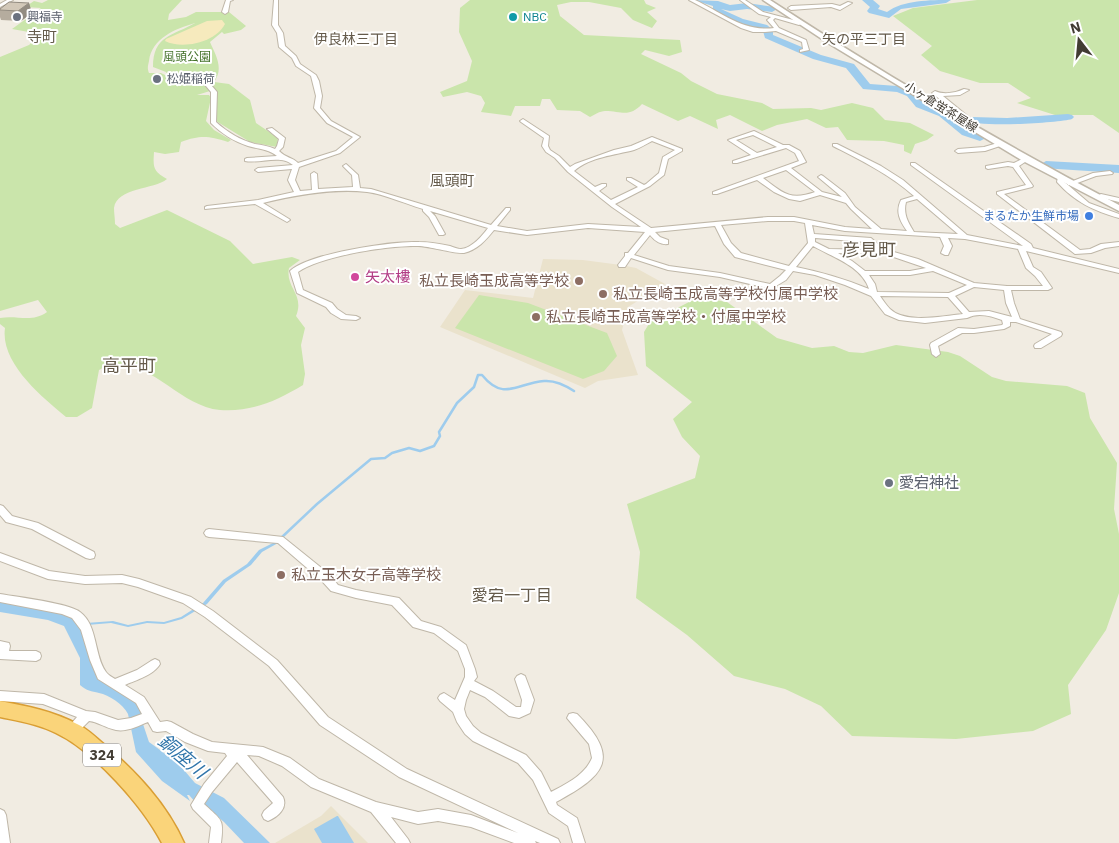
<svg xmlns="http://www.w3.org/2000/svg" width="1119" height="843" font-family="'IBM Plex Sans','Noto Sans JP',sans-serif">
<style>
.education{fill:#eae2cc}
.green{fill:#cae5ab;fill-rule:evenodd}
.sand{fill:#f6eabd}
.water{fill:#9ecced}
.lines{fill:none;stroke-linecap:round;stroke-linejoin:round}
.stream{stroke:#9ecced;stroke-width:2.5}
.river{fill:#9ecced;fill-rule:evenodd}
.minor-casing{stroke:#bfb7a8;stroke-width:2}
.tertiary-casing{stroke:#bfb7a8;stroke-width:3}
.trunk-casing{stroke:#d99e34;stroke-width:3}
.minor{fill:#fff;fill-rule:evenodd}
.tertiary{fill:#fff;fill-rule:evenodd}
.trunk{fill:#fad47a;fill-rule:evenodd}
.wall{fill:#b5ac9e}
.shaded-wall{fill:#938c81}
.building{fill:#d2c8b8;stroke:#938c81}
.worship-dot{fill:#6b7280;stroke:#fff;stroke-width:2}
.culture-dot{fill:#0f9aa8;stroke:#fff;stroke-width:2}
.shop-dot{fill:#3f7fe0;stroke:#fff;stroke-width:2}
.hotel-dot{fill:#d1479c;stroke:#fff;stroke-width:2}
.education-dot{fill:#8d6e63;stroke:#fff;stroke-width:2}
.labels{text-anchor:middle;stroke-width:4;stroke-linejoin:round;paint-order:stroke}
.far-worship-label{font-size:12px;fill:#5b616d;stroke:#fff;text-anchor:start}
.far-culture-label{font-size:12px;fill:#0d838f;stroke:#fff;text-anchor:start}
.far-park-label{font-size:12px;fill:#437129;stroke:#fff}
.far-street-label{font-size:12px;fill:#423c33;stroke:#fff}
.far-shop-label{font-size:12px;fill:#366cbe;stroke:#fff;text-anchor:end}
.far-neighbourhood-label{font-size:14px;fill:#645a4a;stroke:#fff}
.shield{fill:#fff;stroke:#7b7670;stroke-width:1}
.shield-label{font-size:14px;font-weight:bold;fill:#423c33}
.far-quarter-label{font-size:15px;fill:#645a4a;stroke:#fff}
.hotel-label{font-size:15px;fill:#b23c85;stroke:#fff;text-anchor:start}
.education-label{font-size:15px;fill:#785e54;stroke:#fff;text-anchor:start}
.worship-label{font-size:15px;fill:#5b616d;stroke:#fff;text-anchor:start}
.neighbourhood-label{font-size:16px;fill:#645a4a;stroke:#fff}
.quarter-label{font-size:18px;fill:#645a4a;stroke:#fff}
.near-water-label{font-size:19px;font-style:italic;fill:#3075aa;stroke:#fff}
</style>
<rect width="100%" height="100%" fill="#f1ece2"/>
<g class="education">
<path d="M543,259L583,260L621,265L636,268L665,284L628,307L622,330L638,375L598,381L585,388L440,327L465,290L533,298Z"/>
<path d="M331,806L368,843H275L321,816Z"/>
</g>
<g class="green">
<path d="M48,0H182L169,14L168,20L186,17L196,12H229L246,26L241,30L224,34L222,32L210,42C216,56 224,68 214,82L229,84L250,100L256,123L278,138L277,147L250,142L216,121L217,91L208,88L210,91L197,95H209L211,98L206,121L214,130L231,140L228,142C208,136 201,135 181,142L179,152L165,154L154,152C153,168 153,171 167,179C154,190 117,187 114,208C114,213 115,219 115,224L120,228L167,210L230,241L253,264L292,257L300,260L289,268C285,288 305,294 296,316L305,328L301,345L305,374L303,385C276,401 253,412 220,410C180,406 154,362 113,364C108,364 103,368 99,370L92,408L77,417H66C42,397 0,363 5,328L0,324V318C18,315 32,323 47,312L38,300L0,311V57L29,45L40,34L12,29L41,8L25,7L34,1L42,3ZM195,23C173,36 153,35 153,67L166,72L169,77L161,73H149C147,68 148,66 149,61C152,38 175,29 195,23Z"/>
<path d="M470,0H644L646,4L656,8L647,12L657,21L652,28L633,20L621,8L589,2H571L557,5L560,16L584,35L680,40L682,52L669,56L645,50L641,54L681,73L691,81L717,94L762,103L773,109L811,108L821,110L852,103L873,108L885,120L910,123L934,135L927,140L915,144L911,154L904,151V145L884,141L847,140L838,127L826,128L807,119L777,125L762,131L730,115L716,120L718,129L690,116L678,121L642,104C629,118 622,111 605,111C600,111 594,115 590,117L580,111L557,110L550,99H542L540,106H515L511,116L481,112L485,103L481,96L467,92L443,97L440,92L467,81L472,61L459,32L460,8Z"/>
<path d="M977,0H1119V133L1093,115H1055L1017,103L1031,98L1008,83H980L940,71L921,55L932,46L893,16L913,8Z"/>
<path d="M479,295L528,303L607,333L617,356L604,371L583,379L455,328Z"/>
<path d="M710,299L727,302L777,338L812,348L834,346L849,352L863,353L896,345L948,352L960,356L992,377L1006,381L1067,386L1085,393L1090,418L1117,463L1114,509L1119,534V593L1106,630L1068,685L1071,714L1033,731L956,739L852,736L821,706L785,689L734,676L687,635L636,598L640,552L627,504L695,478L700,456L682,437L673,419L692,402L646,366L644,332L650,322L691,301Z"/>
</g>
<path class="sand" d="M222,20L225,24C216,42 183,50 165,41L166,39L207,21Z"/>
<g class="water">
<path d="M275,542L278,543L262,552L251,565L226,582L207,604L182,619L164,624L147,623L128,627L111,623L87,625L95,671L132,698L145,714L142,721L149,742L178,763L195,783L224,798L270,843H244L224,822L211,811L196,803L189,795H187L190,801L162,781L136,752L128,714C123,704 109,695 99,693C91,691 87,691 80,685V658L64,626L48,620L0,612V600L58,611L86,623L113,621L128,625L147,621L164,622L181,617L203,603L223,580L247,564L259,550Z"/>
<path d="M337,816H338L354,843H322L314,829Z"/>
</g>
<g class="lines">
<path class="stream" d="M281,538L317,504L371,459L385,458L392,453L409,448L420,451L434,446L440,436L439,432L457,403L474,387L478,375H482C504,402 517,383 544,381C555,380 565,385 574,391"/>
<g class="river">
<path d="M693,0L718,1L730,5L747,3L775,7L777,9L772,12L747,9L730,11L721,9L743,19L767,25L773,30V35L821,55L854,64L870,84L897,86L915,91L924,103L947,112L967,128L986,138L980,141L962,135L939,116L916,107L907,96L897,92L863,89L846,68L813,59L765,38L763,31L760,29L736,23L713,12V6Z"/>
<path d="M862,0H873L880,6L878,9L887,12C903,0 930,0 951,0L946,3L901,9L889,18L869,13L867,11L870,7Z"/>
<path d="M1068,114L1072,115L1074,117L1072,119C1058,123 975,128 966,120L972,117L1007,118Z"/>
<path d="M1046,161L1119,165V173L1042,168L1040,165Z"/>
</g>
<defs>
<g id="minor">
<path d="M7,0H13L0,7V4Z"/>
<path d="M226,0H233L230,1L228,12L225,14L222,12Z"/>
<path d="M274,0H278V25L283,33L285,46L296,56L300,64L316,75L319,81L322,96L320,108L331,121L360,137L340,153L299,167L295,180L300,191L312,190L311,174L314,172L317,174L318,189L353,187L352,175L343,166L346,164L358,175L360,188L371,189L491,225L506,208H510V210L497,226L527,231L588,224L641,227L612,207L568,172L555,158L546,152L542,146L544,138L521,122L520,121L523,119L549,136L548,146L550,150L559,156L570,167L575,164L614,150L631,146L652,137L682,149V151L668,159L664,175L650,186L615,204L651,228L768,217H794L845,227L872,229L851,209L846,203L820,195L800,201L789,199L774,192L757,180L717,194H713V192L799,161L795,153L786,148L737,163H733V161L751,155L728,140L754,131L783,145H789L800,151L806,162L791,168L822,192L842,197L818,177L821,175L823,176L845,193L855,207L881,229L907,231C900,221 895,212 901,200L914,196C889,174 862,161 833,146V144H837L881,166L903,180L967,235L1023,246L911,165V163H915L1031,244L1033,248L1119,269V273L1026,251L1033,267L1041,272L1052,288L1048,290H1011L1014,303L1020,319L1061,332L1062,334L1061,336L1041,348H1035L1034,346L1035,344L1052,334L1016,322H1010V326L1004,329L974,333H962L938,346L940,354L936,357L932,354L930,345L931,343L958,328L974,329L1002,325L1003,324L1002,320C991,316 978,312 967,318L925,323L899,320L885,314L871,296L845,285L815,275L793,271L786,280L771,289L720,277L668,270L631,258L625,267H619L618,265L625,256V253H628L645,232L588,228L527,235L494,230C486,240 477,250 464,253C455,254 429,246 418,246C390,245 321,256 298,272L303,290L332,303L337,309L346,315L356,316L360,318L356,320L341,319L331,313L326,307L297,293L290,271C309,253 393,241 419,242C430,242 440,244 450,246C453,247 458,249 461,249C472,248 482,236 488,228L430,211L435,216L445,234L443,235H439L429,217L423,211V209C406,204 384,194 367,192C333,188 296,195 263,203L289,219L290,220L287,222L255,204L205,209V207L207,206L258,200L294,192L288,180L292,169L258,172L255,170L258,168L293,165C280,154 260,164 245,161V159L247,158L277,156C268,149 258,149 248,146C233,141 222,134 211,123V92L201,80L202,79H206L217,92L216,122C227,132 240,140 255,144C262,145 268,146 275,149L277,146L279,139L267,129L272,128L285,138L283,147L279,151C286,158 292,157 298,163L336,151L353,137L327,123L314,108L316,96L311,76L296,66L292,58L279,47L277,33L272,25ZM753,135L777,147L757,153L736,140ZM652,141L675,150L663,157L659,173L646,184L644,185L631,178H627V180L638,187L611,200L599,191L606,186V184H602L595,187L574,171C590,157 615,155 634,150C640,148 646,144 652,141ZM786,170L815,192C790,201 783,193 763,178ZM917,199L958,234L914,232C908,222 903,214 906,202ZM768,221H794L805,223L808,243L789,266L741,253L731,243L721,225ZM812,225L845,231L940,237L944,246L941,253L945,255H948L952,246L948,238L965,239L1018,249L1026,268L1035,276L1043,286H1007L974,283L918,259L887,250L880,246L871,238L814,234ZM715,226L724,244L735,257L786,270L780,276L770,284L720,273L669,266L634,255L650,235C654,240 660,245 668,244V240L660,237L655,232ZM815,238L866,242L875,250L829,249L815,242ZM813,246C832,257 862,266 869,289C845,279 821,272 796,267ZM838,253L885,254L926,268L910,271H865L852,261ZM933,271L967,285L949,293L877,292L875,284L869,275H910ZM974,287L1004,290L1006,303L1012,317L989,311L969,312L955,296ZM880,296L948,297L963,314C943,316 905,324 890,309C886,305 883,300 880,296Z"/>
<path d="M689,0H695C721,12 743,32 774,28L767,20L771,17L759,14L740,0H745L763,12L801,22V24L799,25L775,18L773,20L779,28L806,40L809,50L800,52V50L803,49L802,42L776,31L765,32H753L741,28Z"/>
<path d="M848,2L852,3L840,10L831,7L791,10L788,8L791,6L832,4L840,6Z"/>
<path d="M964,89L969,90L960,95L943,96L970,118V120H960L959,119L962,117L932,93L935,91C943,95 956,93 964,89Z"/>
<path d="M1001,142L1004,144L1003,145L985,151L958,153L955,151L958,149L984,147Z"/>
<path d="M1026,157L1028,158V160L1019,166L1033,186L1032,187L1004,194L1080,250L1090,249L1101,244L1119,242V246L1105,248L1091,253L1075,254L997,194V192L1026,185L1013,167L1008,166L988,169L986,168V166L1008,162L1014,163Z"/>
<path d="M1110,171L1113,173L1112,174L1096,176L1072,185H1068L1089,203L1119,214V218C1094,211 1075,202 1057,182L1058,177H1062L1063,181L1068,185V183L1093,173Z"/>
<path d="M1101,194L1119,198V202L1099,197V195Z"/>
<path d="M0,505L3,506L12,516L38,523L94,552L95,555L94,558L90,559L86,558L32,529L6,522L0,515Z"/>
<path d="M209,529L283,537L329,574L338,585L356,590L399,598L421,621L441,627L466,645L475,669L477,677L474,681L493,691L516,707H521L522,700L515,679L517,676L521,674L525,676L534,700L530,713L519,718L509,716L485,697L470,690L466,700L464,709L466,716L473,726L481,733L526,755L541,772L551,792C566,784 585,775 592,758L589,744L567,718L569,714L573,713L577,714C622,759 604,776 556,802L557,805L577,818L585,843H573L568,826L549,813L533,780L518,763L473,741L465,734L457,722L453,712L440,701L438,698L440,695L444,693L455,700L465,677V669L458,651L434,633L413,627L392,605L356,598L331,591L321,580L278,543L209,537L206,536L204,533L206,530Z"/>
<path d="M0,553L49,571L85,576L122,575L139,579L191,597L213,611L277,660L328,717L407,769L558,839L560,843H540L535,841L536,843H514L471,827L438,821L418,824L391,817L408,839L410,843H396L371,812L311,787L282,766L259,756L247,755L283,797C288,808 278,817 268,821L264,819L262,815L264,811L273,803L237,762L212,792L204,804C222,821 224,818 221,843H209L211,827L193,809L191,805L204,784L227,756L225,753L208,751L185,742L166,731L157,732L153,731L148,722C138,726 127,732 116,730C106,728 98,722 89,721L75,735L71,736L67,735L65,731L77,717L43,704L0,701V691L44,694L86,711L95,712L118,720L131,718L142,714L136,703L98,679L90,660L81,630L72,618L62,614L0,602V594C17,597 68,603 80,612C98,625 94,656 106,672C108,675 112,677 115,679L137,670L151,661L155,659L159,661L160,664C154,675 136,680 125,685L144,697L160,722L167,721L171,722L193,734L212,742L263,747L290,758L319,779L376,802L418,812L438,809L471,815L518,833L399,777L320,725L269,666L205,617L183,603L138,587L122,583L85,584L48,579L0,561Z"/>
<path d="M0,641L9,643L10,646L9,651H36L40,653L41,656L40,659L36,661L0,659Z"/>
<path d="M0,809L4,811L6,815L10,843H0Z"/>
</g>
<path id="tertiary" d="M763,0H770C883,74 1000,142 1119,205V211L1023,161L828,43Z"/>
<path id="trunk" d="M0,701C26,706 53,711 77,724C88,729 96,738 105,745C137,773 166,803 184,843H162C143,806 94,751 56,733C38,724 19,721 0,717Z"/>
</defs>
<use href="#minor" class="minor-casing"/>
<use href="#tertiary" class="tertiary-casing"/>
<use href="#trunk" class="trunk-casing"/>
<use href="#minor" class="minor"/>
<use href="#tertiary" class="tertiary"/>
<use href="#trunk" class="trunk"/>
</g>
<path class="wall" d="M29,3L32,13L21,21L1,20L0,17V9Z"/>
<path class="shaded-wall" d="M29,3L32,13L21,21L18,11Z"/>
<path class="building" d="M9,2L29,3L18,11L0,10V9Z"/>
<g class="worship-dot">
<circle cx="17" cy="17" r="5"/>
<circle cx="157" cy="79" r="5"/>
<circle cx="889" cy="483" r="5"/>
</g>
<circle class="culture-dot" cx="513" cy="17" r="5"/>
<circle class="shop-dot" cx="1089" cy="216" r="5"/>
<circle class="hotel-dot" cx="355" cy="277" r="5"/>
<g class="education-dot">
<circle cx="579" cy="281" r="5"/>
<circle cx="603" cy="294" r="5"/>
<circle cx="536" cy="317" r="5"/>
<circle cx="281" cy="575" r="5"/>
</g>
<g class="labels">
<g class="far-worship-label">
<text x="27" y="21">興福寺</text>
<text x="167" y="83">松姫稲荷</text>
</g>
<g class="far-culture-label">
<text x="523" y="21">NBC</text>
</g>
<g class="far-park-label">
<text x="187" y="61">風頭公園</text>
</g>
<g class="far-street-label">
<text transform="translate(941 107) rotate(32)" y="4">小ヶ倉蛍茶屋線</text>
</g>
<g class="far-shop-label">
<text x="1079" y="220">まるたか生鮮市場</text>
</g>
<g class="far-neighbourhood-label">
<text x="356" y="44">伊良林三丁目</text>
<text x="864" y="44">矢の平三丁目</text>
</g>
<rect class="shield" x="83" y="743.5" width="38" height="23" rx="4"/>
<g class="shield-label">
<text x="102" y="760">324</text>
</g>
<g class="far-quarter-label">
<text x="42" y="42">寺町</text>
<text x="452" y="186">風頭町</text>
</g>
<g class="hotel-label">
<text x="365" y="282">矢太樓</text>
</g>
<g class="education-label">
<text x="569" y="286" text-anchor="end">私立長崎玉成高等学校</text>
<text x="613" y="299">私立長崎玉成高等学校付属中学校</text>
<text x="546" y="322">私立長崎玉成高等学校・付属中学校</text>
<text x="291" y="580">私立玉木女子高等学校</text>
</g>
<g class="worship-label">
<text x="899" y="488">愛宕神社</text>
</g>
<g class="neighbourhood-label">
<text x="512" y="601">愛宕一丁目</text>
</g>
<g class="quarter-label">
<text x="869" y="256">彦見町</text>
<text x="129" y="372">高平町</text>
</g>
<g class="near-water-label">
<text transform="translate(183 756) rotate(40)" y="7">銅座川</text>
</g>
</g>
<g transform="translate(1079 40) rotate(344)" stroke="#ffffff" stroke-width="4" paint-order="stroke">
<path d="M0-4L9 19L0 12L-9 19Z" fill="#423c33"/>
<text y="-8" font-size="14" font-weight="bold" text-anchor="middle" fill="#423c33">N</text>
</g>
</svg>
